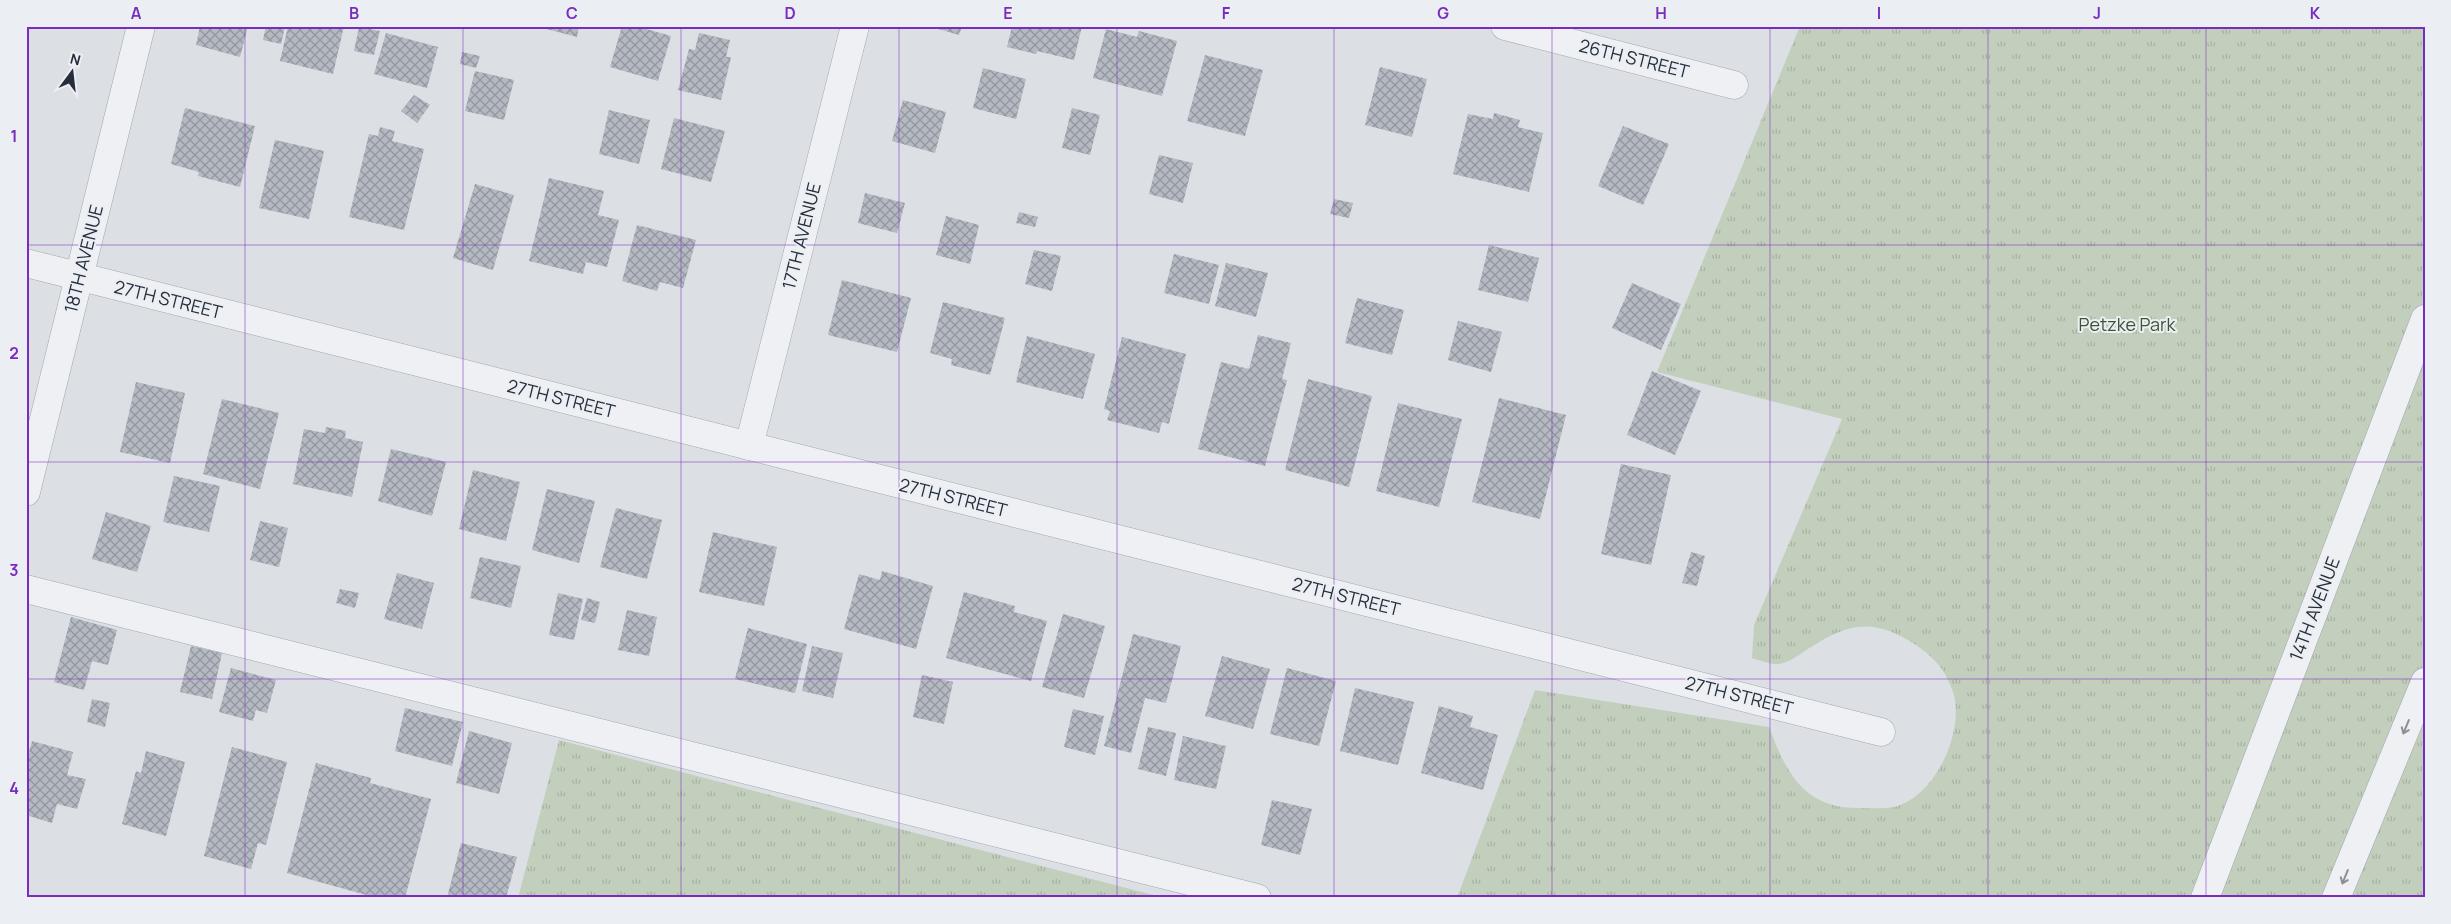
<svg xmlns="http://www.w3.org/2000/svg" width="2451" height="924" font-family="Manrope,sans-serif">
<style>
.park{fill:url(#park-tufts)}
.building{fill:url(#building-cross-hatch)}
.lines{fill:none;stroke-linecap:round;stroke-linejoin:round}
.minor-casing{stroke:#a2a7af;stroke-width:29}
.minor{stroke:#eef0f4;stroke-width:28}
.oneway{stroke:#8a8f98}
.grid{fill:none;stroke:#7b2cbf;stroke-width:1;stroke-opacity:0.55}
.labels{text-anchor:middle;stroke-width:4;stroke-linejoin:round;paint-order:stroke}
.street-label{font-size:18px;fill:#272e3b;stroke:#ebeef3}
.park-label{font-size:18px;fill:#3b5635;stroke:#ebeef3}
.neatline{fill:none;stroke:#7b2cbf;stroke-width:2}
.grid-label{font-size:16px;text-anchor:middle;font-weight:bold;fill:#7b2cbf}
</style>
<defs>
<pattern id="park-tufts" width="24" height="20" patternUnits="userSpaceOnUse" patternTransform="scale(1.25)"><rect width="24" height="20" fill="#c2cfbd"/><path d="M3 7l-1-3M5 7V3M7 7l1-3M15 17l-1-3M17 17v-4M19 17l1-3" fill="none" stroke="#a7b2a3"/></pattern>
<pattern id="building-cross-hatch" width="8" height="8" patternUnits="userSpaceOnUse" patternTransform="scale(1.25)"><rect width="8" height="8" fill="#b4b9c2"/><path d="M0 0l8 8M0 8l8-8" fill="none" stroke="#92979f"/></pattern>
</defs>
<rect width="100%" height="100%" fill="#dce0e5"/>
<g class="park">
<path d="M1800,26H2425V898H1457L1535,690L1769,727C1787,775 1805,810 1863,808C1873,808 1884,809 1894,807C1934,797 1961,738 1955,700C1954,693 1950,684 1947,678C1939,658 1906,636 1886,630C1854,619 1828,636 1802,653C1794,658 1785,665 1774,664C1767,663 1759,660 1752,658L1754,625L1842,419L1657,372Z"/>
<path d="M559,740L1165,898H518Z"/>
</g>
<g class="building">
<path d="M200,26H248L240,57L196,45Z"/>
<path d="M266,26L285,27L281,44L263,40Z"/>
<path d="M288,26H344L333,74L280,61Z"/>
<path d="M535,26H579L577,37Z"/>
<path d="M622,26H636L671,36L658,81L610,67Z"/>
<path d="M928,26H962L959,35Z"/>
<path d="M1012,26H1082L1074,60L1037,51L1036,54L1007,47Z"/>
<path d="M359,27L380,31L374,55L354,51Z"/>
<path d="M1106,29L1137,37L1139,31L1177,41L1162,96L1093,78Z"/>
<path d="M386,33L438,47L427,88L374,74Z"/>
<path d="M699,33L730,40L726,57H731L721,100L678,90L689,49L695,50Z"/>
<path d="M462,52L480,56L476,68L460,64Z"/>
<path d="M1205,55L1263,70L1245,136L1187,121Z"/>
<path d="M1380,67L1427,79L1412,137L1365,125Z"/>
<path d="M983,68L1026,79L1016,119L973,108Z"/>
<path d="M475,71L514,80L504,120L465,111Z"/>
<path d="M414,95L430,105L417,123L401,111Z"/>
<path d="M903,100L946,112L935,153L892,141Z"/>
<path d="M185,108L255,126L240,187L198,176L199,172L171,164Z"/>
<path d="M1072,108L1100,115L1090,155L1062,148Z"/>
<path d="M609,110L650,120L639,164L599,154Z"/>
<path d="M1494,113L1520,120L1518,127L1543,133L1529,192L1453,174L1468,114L1493,119Z"/>
<path d="M674,118L725,131L711,182L661,169Z"/>
<path d="M1623,126L1669,144L1643,205L1598,186Z"/>
<path d="M380,127L395,131L392,141L424,149L404,230L349,217L369,134L378,136Z"/>
<path d="M275,140L324,151L309,219L259,208Z"/>
<path d="M1159,155L1193,163L1183,203L1149,194Z"/>
<path d="M549,178L604,191L598,215L619,220L607,267L586,262L583,274L529,261Z"/>
<path d="M475,184L514,195L493,270L453,258Z"/>
<path d="M865,193L905,203L897,233L858,223Z"/>
<path d="M1334,199L1353,203L1349,218L1330,214Z"/>
<path d="M1019,212L1038,217L1035,227L1016,223Z"/>
<path d="M946,216L979,225L970,264L936,255Z"/>
<path d="M637,225L696,240L683,288L660,282L657,291L622,281Z"/>
<path d="M1489,245L1539,258L1528,302L1478,290Z"/>
<path d="M1034,250L1061,256L1052,291L1025,284Z"/>
<path d="M1174,254L1219,265L1209,304L1164,293Z"/>
<path d="M1226,263L1268,273L1256,317L1215,306Z"/>
<path d="M842,280L911,298L897,352L828,335Z"/>
<path d="M1632,283L1681,304L1661,350L1612,328Z"/>
<path d="M1357,298L1404,310L1392,355L1345,343Z"/>
<path d="M943,302L1005,318L990,375L951,365L952,359L930,353Z"/>
<path d="M1458,321L1502,332L1491,372L1448,360Z"/>
<path d="M1258,335L1291,343L1282,379L1287,380L1265,466L1198,449L1221,362L1249,369Z"/>
<path d="M1027,336L1095,354L1083,399L1016,382Z"/>
<path d="M1122,337L1186,354L1169,424L1162,422L1159,433L1107,420L1110,411L1104,409Z"/>
<path d="M1652,371L1701,391L1675,455L1627,435Z"/>
<path d="M1308,379L1372,396L1349,487L1285,470Z"/>
<path d="M136,382L185,393L170,463L120,452Z"/>
<path d="M1499,398L1566,415L1540,519L1472,502Z"/>
<path d="M222,399L279,413L260,489L203,474Z"/>
<path d="M1398,403L1462,419L1439,507L1376,491Z"/>
<path d="M326,427L346,431L345,438L363,442L352,497L293,484L304,429L325,433Z"/>
<path d="M391,449L446,462L432,516L378,501Z"/>
<path d="M1621,464L1671,475L1651,565L1601,554Z"/>
<path d="M473,470L520,482L506,541L459,529Z"/>
<path d="M174,476L220,486L209,532L163,522Z"/>
<path d="M547,489L595,501L579,563L532,550Z"/>
<path d="M616,508L662,520L647,579L600,567Z"/>
<path d="M106,512L151,526L137,572L92,559Z"/>
<path d="M260,521L288,528L279,567L250,560Z"/>
<path d="M713,532L777,547L764,606L699,592Z"/>
<path d="M1691,552L1705,556L1697,586L1682,583Z"/>
<path d="M480,557L521,566L511,608L470,598Z"/>
<path d="M882,571L933,586L916,649L844,629L859,574L880,580Z"/>
<path d="M397,573L434,583L422,629L384,619Z"/>
<path d="M340,589L359,593L355,608L336,603Z"/>
<path d="M964,592L1015,606L1014,612L1047,621L1031,681L946,658Z"/>
<path d="M558,593L583,599L574,640L549,635Z"/>
<path d="M587,598L600,602L595,623L581,620Z"/>
<path d="M627,610L657,617L649,656L618,650Z"/>
<path d="M1063,614L1105,626L1084,698L1042,687Z"/>
<path d="M71,617L117,630L108,665L92,661L84,690L54,682Z"/>
<path d="M748,628L807,644L795,693L735,679Z"/>
<path d="M1133,634L1181,646L1166,703L1145,698L1131,753L1104,746Z"/>
<path d="M191,646L222,653L212,699L180,692Z"/>
<path d="M812,646L843,653L833,698L802,691Z"/>
<path d="M1222,656L1270,669L1253,729L1205,716Z"/>
<path d="M231,668L276,680L267,713L256,710L253,721L219,712Z"/>
<path d="M1287,668L1336,681L1319,746L1270,734Z"/>
<path d="M922,675L953,682L944,724L913,717Z"/>
<path d="M1355,688L1414,702L1398,765L1340,751Z"/>
<path d="M92,699L110,703L105,727L87,722Z"/>
<path d="M1439,706L1473,716L1470,727L1498,735L1483,790L1421,773Z"/>
<path d="M405,708L463,722L452,766L395,751Z"/>
<path d="M1073,709L1104,716L1095,755L1064,747Z"/>
<path d="M1148,727L1176,733L1166,776L1138,769Z"/>
<path d="M469,731L512,743L499,794L456,783Z"/>
<path d="M1183,736L1226,746L1216,789L1174,780Z"/>
<path d="M32,741L73,752L67,775L86,779L77,809L57,804L52,823L26,815V763Z"/>
<path d="M232,747L287,762L266,845L258,843L251,869L204,856Z"/>
<path d="M146,751L185,762L166,836L122,824L136,771L141,773Z"/>
<path d="M316,763L371,778L370,783L431,799L405,898H377L287,873Z"/>
<path d="M1272,800L1312,809L1300,855L1261,845Z"/>
<path d="M461,843L517,857L506,898H447Z"/>
</g>
<g class="lines">
<defs>
<g id="minor">
<path d="M1505,26L1734,85"/>
<path d="M26,263L1881,732"/>
<path d="M749,446L855,26"/>
<path d="M26,492L141,26"/>
<path d="M26,589L1257,898"/>
<path d="M2205,898L2425,319"/>
<path d="M2336,898L2425,682"/>
</g>
</defs>
<use href="#minor" class="minor-casing"/>
<use href="#minor" class="minor"/>
</g>
<defs><path id="oneway-shaft" d="M-6 0H5M1.5-3L5.5 0L1.5 3" fill="none" stroke-width="1.6" stroke-linecap="round" stroke-linejoin="round" transform="scale(1.25)"/></defs>
<g class="oneway">
<use href="#oneway-shaft" transform="translate(2406 727) rotate(112)"/>
<use href="#oneway-shaft" transform="translate(2345 877) rotate(112)"/>
</g>
<path class="grid" d="M245,26V898M463,26V898M681,26V898M899,26V898M1117,26V898M1334,26V898M1552,26V898M1770,26V898M1988,26V898M2206,26V898M26,245H2425M26,462H2425M26,679H2425"/>
<g class="labels">
<g class="street-label">
<text transform="translate(1634 59) rotate(14)" y="6">26TH STREET</text>
<text transform="translate(802 236) rotate(-76)" y="6">17TH AVENUE</text>
<text transform="translate(84 259) rotate(-76)" y="6">18TH AVENUE</text>
<text transform="translate(168 300) rotate(14)" y="6">27TH STREET</text>
<text transform="translate(561 399) rotate(14)" y="6">27TH STREET</text>
<text transform="translate(953 498) rotate(14)" y="6">27TH STREET</text>
<text transform="translate(1346 597) rotate(14)" y="6">27TH STREET</text>
<text transform="translate(2315 609) rotate(-69)" y="6">14TH AVENUE</text>
<text transform="translate(1739 696) rotate(14)" y="6">27TH STREET</text>
</g>
<g class="park-label">
<text x="2127" y="331">Petzke Park</text>
</g>
</g>
<rect width="2451" height="924" fill="none" stroke="#ebeef3" stroke-width="55"/>
<g transform="translate(72 72) rotate(15)" stroke="#ebeef3" stroke-width="4" paint-order="stroke">
<path d="M0-4L9 19L0 12L-9 19Z" fill="#272e3b"/>
<text y="-8" font-size="14" font-weight="bold" text-anchor="middle" fill="#272e3b">N</text>
</g>
<rect x="28" y="28" width="2396" height="868" class="neatline"/>
<g class="grid-label">
<text x="136" y="19">A</text>
<text x="354" y="19">B</text>
<text x="572" y="19">C</text>
<text x="790" y="19">D</text>
<text x="1008" y="19">E</text>
<text x="1226" y="19">F</text>
<text x="1443" y="19">G</text>
<text x="1661" y="19">H</text>
<text x="1879" y="19">I</text>
<text x="2097" y="19">J</text>
<text x="2315" y="19">K</text>
<text x="14" y="142">1</text>
<text x="14" y="359">2</text>
<text x="14" y="576">3</text>
<text x="14" y="794">4</text>
</g>
</svg>
